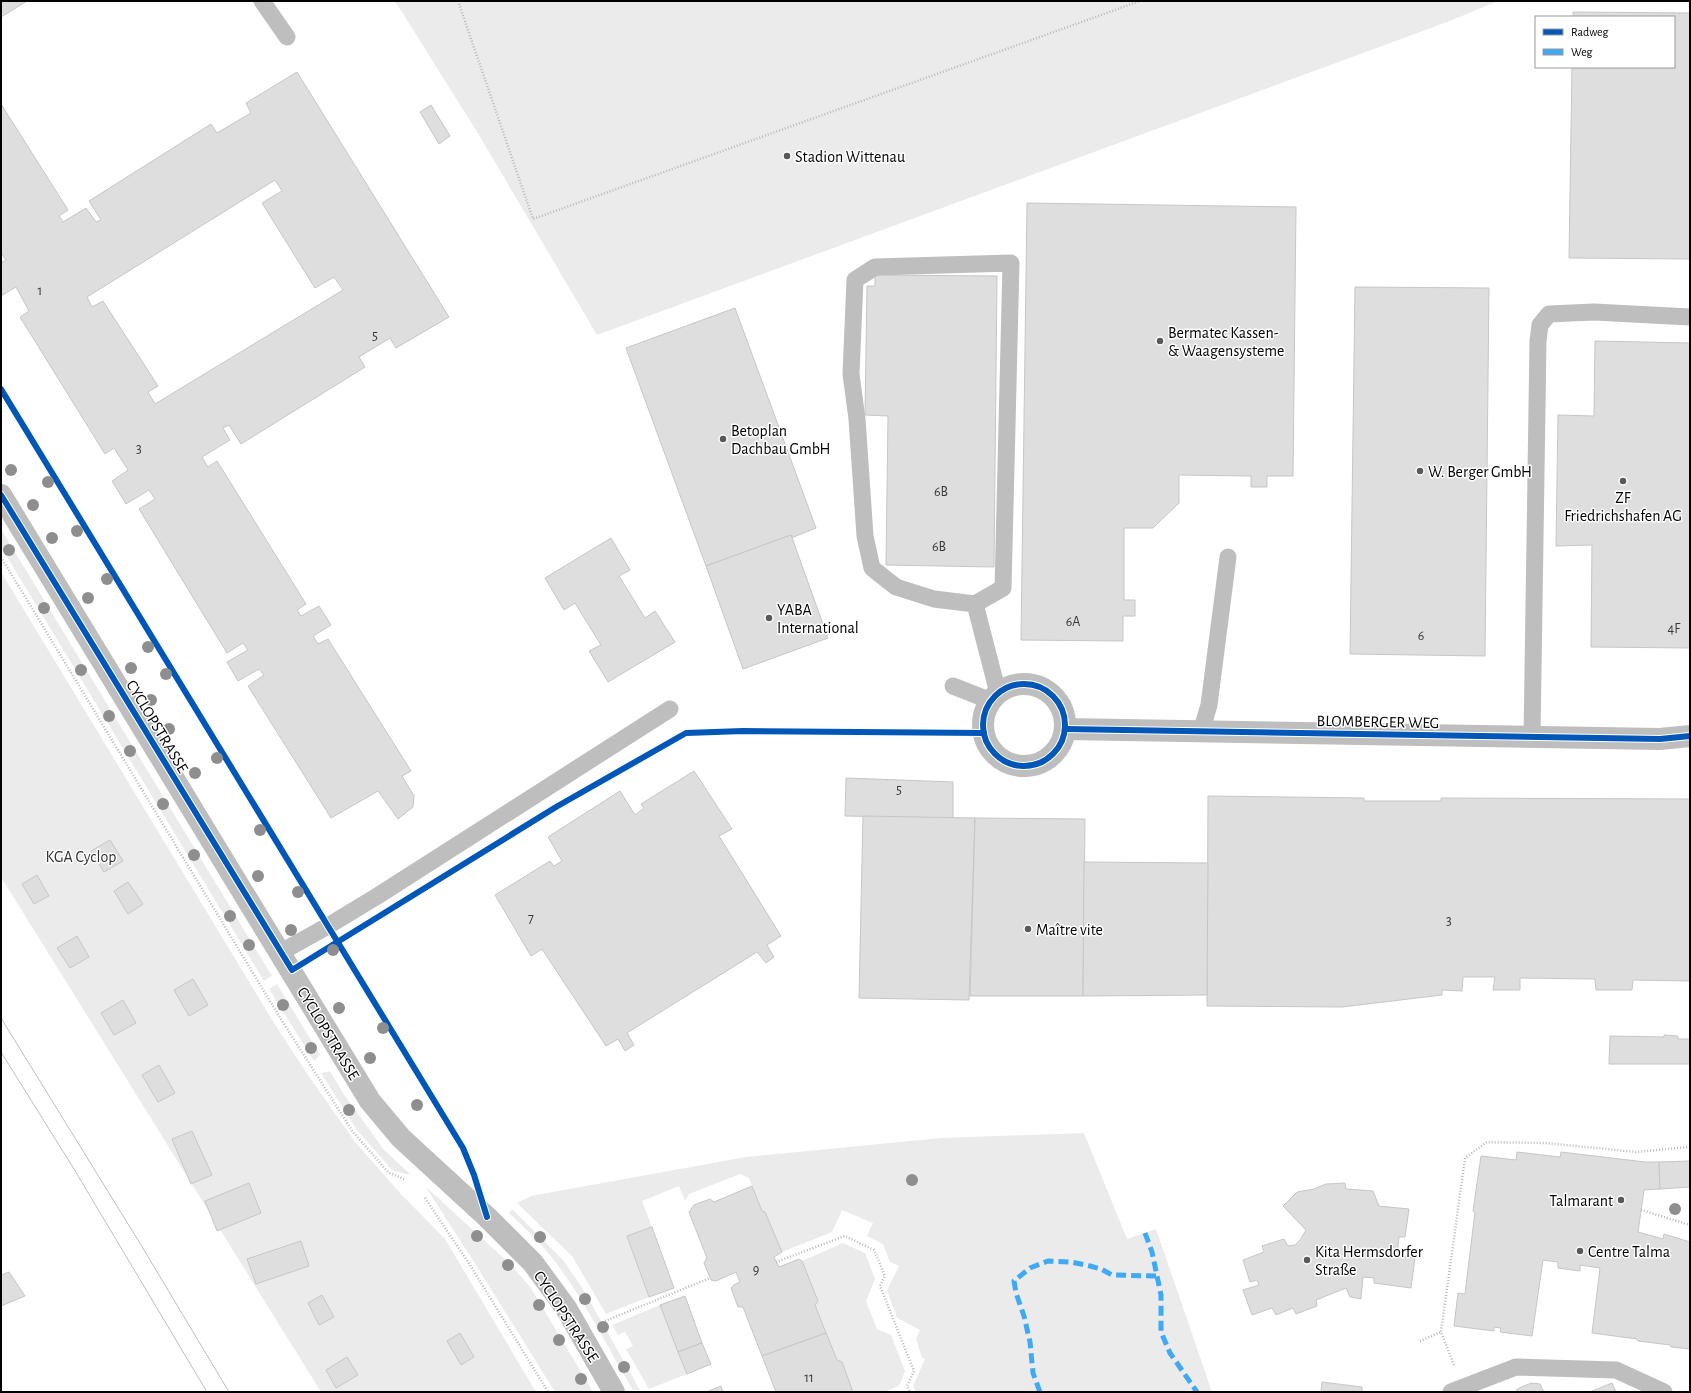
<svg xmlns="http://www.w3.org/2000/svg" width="1691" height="1393" font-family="'Alegreya Sans',sans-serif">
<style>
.green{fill:#ebebeb}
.building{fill:#dedede;stroke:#c6c6c6;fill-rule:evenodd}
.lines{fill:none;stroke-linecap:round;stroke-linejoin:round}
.path{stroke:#b9b9b9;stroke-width:2.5;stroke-dasharray:1 2;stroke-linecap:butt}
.lane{stroke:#bebebe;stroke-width:17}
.street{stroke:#bebebe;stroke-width:22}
.tram{stroke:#bebebe;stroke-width:1}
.quiet{stroke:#3fa9f5;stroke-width:5;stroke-dasharray:10 5;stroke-linecap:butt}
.cycleway-casing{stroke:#fff;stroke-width:8}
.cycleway{stroke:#0057b8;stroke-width:6}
.tree{fill:#8e8e8e}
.poi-dot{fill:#595959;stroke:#fff;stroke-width:1.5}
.labels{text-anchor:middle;stroke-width:3;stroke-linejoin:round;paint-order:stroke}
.number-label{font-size:14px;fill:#383838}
.poi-label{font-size:16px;fill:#000;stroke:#fff;text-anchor:start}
.street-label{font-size:16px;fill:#000;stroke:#fff}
.park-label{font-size:16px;fill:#313131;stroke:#fff}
</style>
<rect width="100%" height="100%" fill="#fff"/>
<g class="green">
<path d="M395,1H1498L1450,21L597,335L479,135Z"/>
<path d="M1,529L272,976L264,981L1,547Z"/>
<path d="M1,572L274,1023L308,1075L355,1142L400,1193L445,1239L536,1392H321L1,877Z"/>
<path d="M277,984L320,1055L314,1061L269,989Z"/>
<path d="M330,1071L343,1093L384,1150L410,1174H406L392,1170L357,1130L321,1073Z"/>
<path d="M1084,1133L1127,1239L1156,1229L1212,1392H916L913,1386L925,1359L922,1358L916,1339L920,1330L897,1318L887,1290L899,1266L890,1262L883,1244L867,1236L873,1223L842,1210L832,1232L782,1252L765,1212L762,1211L749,1178L740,1174L689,1194L685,1201L679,1186L642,1201L652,1227L627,1236L649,1297L606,1314L572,1256L517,1203L531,1196L746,1157L941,1138Z"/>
<path d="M425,1186L509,1263L531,1288L593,1392H555L474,1262Z"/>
<path d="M512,1209L563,1260L583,1289L640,1390H633C608,1348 586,1303 557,1264C543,1245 526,1229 509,1213Z"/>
<path d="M843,1243L865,1253L875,1279L866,1301L877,1329L891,1335L905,1371L899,1386L884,1392H853L842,1362L837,1360L815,1305L818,1301L802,1261Z"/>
<path d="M660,1305L687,1374L649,1389L626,1349L633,1346L625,1332L618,1335L612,1325Z"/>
</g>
<g class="building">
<path d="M1,1H27L1,17Z"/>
<path d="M1573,12L1690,13V259L1569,258L1572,67H1674V17H1573Z"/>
<path d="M297,72L449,317L396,348L390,338L359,357L365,367L241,444L229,425L223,428L230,440L202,457L208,467L217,461L306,604L297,610L301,616L319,606L331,625L313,636L318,644L328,639L411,771L402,776L414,796L413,807L398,819L378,791L331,818L248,686L264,675L259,669L238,681L227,662L248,650L243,643L227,653L139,509L155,499L149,490L126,504L112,481L128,470L114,448L105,454L20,317L29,311L16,287L1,296V263L6,260L1,253V104L68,210L59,216L63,222L86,208L96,222L101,220L89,201L211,124L217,133L251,113L246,103ZM275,180L282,191L262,203L315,288L334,277L343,290L155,404L148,392L158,386L103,301L92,307L87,297Z"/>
<path d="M431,105L450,136L439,144L420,112Z"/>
<path d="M1027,203L1296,207L1293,476H1267V487H1251V476L1179,475V503L1153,528H1124V600H1135V616H1123V641L1021,640Z"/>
<path d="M875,275L997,276L994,567L886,565L888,416L865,415L867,286H875Z"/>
<path d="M1355,287L1489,288L1485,656L1350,654Z"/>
<path d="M735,308L816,528L791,538V535L706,566L626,348Z"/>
<path d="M1595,341L1690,343V648L1591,647L1592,545L1556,546L1558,415L1594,416Z"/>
<path d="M791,535L828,638L743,669L706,566Z"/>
<path d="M611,538L630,570L619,576L645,618L655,611L675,642L608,682L589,651L601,645L575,603L564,610L545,578Z"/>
<path d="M694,771L732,829L719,836L781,936L767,945L774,957L766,963L757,952L627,1033L634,1045L625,1051L618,1039L606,1046L542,949L531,956L495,895L550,861L554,866L562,861L548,837L620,791L635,815L644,808L641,804Z"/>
<path d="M846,778L953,782V818L845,816Z"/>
<path d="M1208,796L1364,798V801H1441V798L1690,799V981L1633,980L1632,990H1596L1595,979L1520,978V990H1493L1495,977H1463L1462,991L1442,990V995L1342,1007L1207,1006Z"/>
<path d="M863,816L975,818L969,1000L859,998Z"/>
<path d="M975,818L1085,819L1083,996H970Z"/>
<path d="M110,840L123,861L104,872L91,851Z"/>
<path d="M1084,862L1208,863L1207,995L1083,996Z"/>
<path d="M37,875L49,896L34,904L22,884Z"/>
<path d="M128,882L143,904L128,914L114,891Z"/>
<path d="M77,936L89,957L70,968L57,948Z"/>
<path d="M193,979L208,1005L189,1016L174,990Z"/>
<path d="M123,1000L136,1023L114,1035L101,1013Z"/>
<path d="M1664,1035L1678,1036V1039H1690V1064H1609L1610,1036L1664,1037Z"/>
<path d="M159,1065L175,1093L158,1102L142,1075Z"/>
<path d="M192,1131L212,1175L191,1184L172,1139Z"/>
<path d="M1517,1152L1560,1157L1561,1152L1645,1162H1659L1660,1189L1644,1190L1638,1232L1663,1239L1664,1234L1690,1242V1349L1671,1347L1670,1345L1638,1341L1637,1339L1592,1333L1600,1268L1580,1265V1271L1558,1268V1262L1543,1260L1532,1336L1500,1332L1501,1328L1494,1327V1331L1454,1326L1458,1293L1465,1294L1475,1212L1473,1211L1481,1156L1516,1160Z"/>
<path d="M1690,1161V1187L1660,1189L1659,1162Z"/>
<path d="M249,1183L261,1213L217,1231L205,1201Z"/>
<path d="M1345,1183L1346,1189L1373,1191L1379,1206L1409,1209L1405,1237H1399L1397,1256L1415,1258L1411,1288L1374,1283V1278L1363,1277L1361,1299L1350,1297L1346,1288L1316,1300L1317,1306L1296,1314L1293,1308L1276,1315L1272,1308L1252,1315L1243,1290L1259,1285L1257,1280L1250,1282L1243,1260L1264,1252L1262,1246L1284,1239L1288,1246L1295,1245L1300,1240L1306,1230L1283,1206L1297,1192L1314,1189L1326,1184Z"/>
<path d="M752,1186L762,1211L765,1212L782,1252L774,1257L779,1267L799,1259L802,1261L818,1301L815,1305L826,1333L762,1356L743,1307H738L731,1288L734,1285L740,1282L736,1272L716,1281L711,1280L704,1263L707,1258L689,1212L694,1205L710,1199L714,1202Z"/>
<path d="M652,1227L674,1288L649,1297L627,1236Z"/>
<path d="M301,1241L309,1266L256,1284L247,1259Z"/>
<path d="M9,1272L25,1296L1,1306V1275Z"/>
<path d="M322,1295L334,1317L319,1325L308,1303Z"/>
<path d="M685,1296L702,1343L678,1352L660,1305Z"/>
<path d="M460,1333L474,1357L461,1365L447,1341Z"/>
<path d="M826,1333L837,1360L842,1362L853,1392H776L762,1356Z"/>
<path d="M702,1343L711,1364L687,1374L678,1352Z"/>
<path d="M347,1357L358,1375L336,1388L326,1370Z"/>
<path d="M1322,1382L1362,1387V1392H1321Z"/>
<path d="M1531,1383L1540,1384L1544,1392H1516L1517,1389Z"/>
<path d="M1612,1383L1616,1392H1590Z"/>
<path d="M721,1386L723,1392H706Z"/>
</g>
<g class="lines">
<g class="path">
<path d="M458,1L533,219L1140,1"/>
<path d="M1,557L279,1016L353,1132L388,1172L404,1179"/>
<path d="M425,1198L470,1265L548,1392"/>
<path d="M1641,1210L1690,1225"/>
<path d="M776,1262L845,1236L874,1250L885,1276L880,1286L914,1371L907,1386L910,1392"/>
<path d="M605,1321L710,1278"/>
<path d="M1420,1341L1441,1332"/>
<path d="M1454,1365L1441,1332L1465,1158L1487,1142L1545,1143L1636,1152L1690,1147"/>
</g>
<g class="lane">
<path d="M262,1L287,37"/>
<path d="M975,604L1003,588L1011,263L875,267L855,280L851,374L857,419L865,536L872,568L896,587L934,599L975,604L998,693"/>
<path d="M953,686L991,701"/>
<path d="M1201,732L1209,705L1228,557"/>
<path d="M1532,737L1538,341L1540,325L1549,314L1594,312L1690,317"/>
<path d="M281,952L328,926L379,895L670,709"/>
<path d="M1451,1392L1516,1367L1616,1370L1664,1392"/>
</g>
<g class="street">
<path d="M1,495L370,1101L401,1138L487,1217L533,1263L566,1308L614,1392"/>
<circle cx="1024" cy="725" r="41"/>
<path d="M1065,729L1660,739L1690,736"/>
</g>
<g class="tram">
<path d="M1,1018L141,1245L229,1392"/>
<path d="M1,1052L74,1169L207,1392"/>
</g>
<g class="quiet">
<path d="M1145,1233L1152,1252L1161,1295V1332L1170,1353L1197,1392"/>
<path d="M1040,1392L1033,1373L1030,1342L1024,1316L1016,1293L1014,1281L1030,1268L1048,1261L1071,1262L1090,1266L1101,1269L1112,1275L1156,1276"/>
</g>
<defs>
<g id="cycleway">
<path d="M1,389L463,1148L474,1175L487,1217"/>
<path d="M1,495L292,970L556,807L686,733L743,731L984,733"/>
<circle cx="1024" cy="725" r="41"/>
<path d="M1065,729L1660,739L1690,736"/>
</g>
</defs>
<use href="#cycleway" class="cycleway-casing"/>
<use href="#cycleway" class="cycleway"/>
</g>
<g class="tree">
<circle cx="11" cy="470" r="6"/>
<circle cx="48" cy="482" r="6"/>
<circle cx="33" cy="505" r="6"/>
<circle cx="77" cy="531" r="6"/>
<circle cx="52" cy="538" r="6"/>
<circle cx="9" cy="550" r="6"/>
<circle cx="107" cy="579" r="6"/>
<circle cx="88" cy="598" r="6"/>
<circle cx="44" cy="608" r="6"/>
<circle cx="148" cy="647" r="6"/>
<circle cx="131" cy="668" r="6"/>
<circle cx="81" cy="670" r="6"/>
<circle cx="166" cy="674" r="6"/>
<circle cx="151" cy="700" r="6"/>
<circle cx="109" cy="716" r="6"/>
<circle cx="169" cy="729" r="6"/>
<circle cx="130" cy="751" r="6"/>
<circle cx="217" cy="758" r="6"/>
<circle cx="195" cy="773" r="6"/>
<circle cx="163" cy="804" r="6"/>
<circle cx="260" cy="830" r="6"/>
<circle cx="194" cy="855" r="6"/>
<circle cx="258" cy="876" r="6"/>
<circle cx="298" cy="892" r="6"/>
<circle cx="230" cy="916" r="6"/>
<circle cx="291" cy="930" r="6"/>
<circle cx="249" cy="945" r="6"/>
<circle cx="333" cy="950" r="6"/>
<circle cx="283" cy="1005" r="6"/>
<circle cx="339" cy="1008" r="6"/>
<circle cx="383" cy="1028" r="6"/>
<circle cx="311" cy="1048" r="6"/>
<circle cx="370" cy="1058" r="6"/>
<circle cx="417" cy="1105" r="6"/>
<circle cx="349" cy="1110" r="6"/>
<circle cx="912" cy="1180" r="6"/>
<circle cx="1675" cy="1209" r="6"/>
<circle cx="477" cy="1236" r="6"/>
<circle cx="540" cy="1237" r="6"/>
<circle cx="508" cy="1265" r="6"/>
<circle cx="585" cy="1299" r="6"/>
<circle cx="539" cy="1305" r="6"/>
<circle cx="603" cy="1327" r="6"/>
<circle cx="559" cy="1340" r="6"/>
<circle cx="624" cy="1367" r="6"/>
<circle cx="581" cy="1379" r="6"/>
</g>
<g class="poi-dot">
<circle cx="787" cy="156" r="4"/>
<circle cx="1160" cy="341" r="4"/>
<circle cx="723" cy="439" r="4"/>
<circle cx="1420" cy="471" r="4"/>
<circle cx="1623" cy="481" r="4"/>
<circle cx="769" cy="618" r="4"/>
<circle cx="1028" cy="929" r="4"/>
<circle cx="1621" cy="1200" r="4"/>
<circle cx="1580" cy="1251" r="4"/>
<circle cx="1307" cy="1260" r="4"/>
</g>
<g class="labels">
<g class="number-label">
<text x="40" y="295">1</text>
<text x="375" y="340">5</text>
<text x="139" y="453">3</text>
<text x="941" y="496">6B</text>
<text x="939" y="551">6B</text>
<text x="1073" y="626">6A</text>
<text x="1674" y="633">4F</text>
<text x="1421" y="640">6</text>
<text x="899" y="794">5</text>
<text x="531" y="922">7</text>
<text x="1449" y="925">3</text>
<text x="756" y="1274">9</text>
<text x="809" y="1382">11</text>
</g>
<g class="poi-label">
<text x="795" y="162">Stadion Wittenau</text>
<text x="1168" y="338">Bermatec Kassen-<tspan x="1168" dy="18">&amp; Waagensysteme</tspan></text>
<text x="731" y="436">Betoplan<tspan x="731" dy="18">Dachbau GmbH</tspan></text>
<text x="1428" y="477">W. Berger GmbH</text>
<text x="1623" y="503" text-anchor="middle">ZF<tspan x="1623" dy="18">Friedrichshafen AG</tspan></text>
<text x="777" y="615">YABA<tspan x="777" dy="18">International</tspan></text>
<text x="1036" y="935">Maître vite</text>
<text x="1613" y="1206" text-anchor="end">Talmarant</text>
<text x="1315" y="1257">Kita Hermsdorfer<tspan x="1315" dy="18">Straße</tspan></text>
<text x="1588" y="1257">Centre Talma</text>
</g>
<g class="street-label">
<text transform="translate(1378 721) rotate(1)" y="6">BLOMBERGER WEG</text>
<text transform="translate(158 726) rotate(59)" y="6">CYCLOPSTRASSE</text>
<text transform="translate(329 1033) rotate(59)" y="6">CYCLOPSTRASSE</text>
<text transform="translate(567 1316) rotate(57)" y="6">CYCLOPSTRASSE</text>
</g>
<g class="park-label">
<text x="81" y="862">KGA Cyclop</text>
</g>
</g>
<rect width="1691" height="1393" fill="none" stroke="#000000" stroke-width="4"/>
<rect x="1535" y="16" width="140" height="52" fill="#ffffff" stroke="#999999"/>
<rect x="1543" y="29" width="20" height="6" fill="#0057b8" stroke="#999999"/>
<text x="1571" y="36" font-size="12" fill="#000000">Radweg</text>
<rect x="1543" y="49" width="20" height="6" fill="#3fa9f5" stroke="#999999"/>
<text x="1571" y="56" font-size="12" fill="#000000">Weg</text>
</svg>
